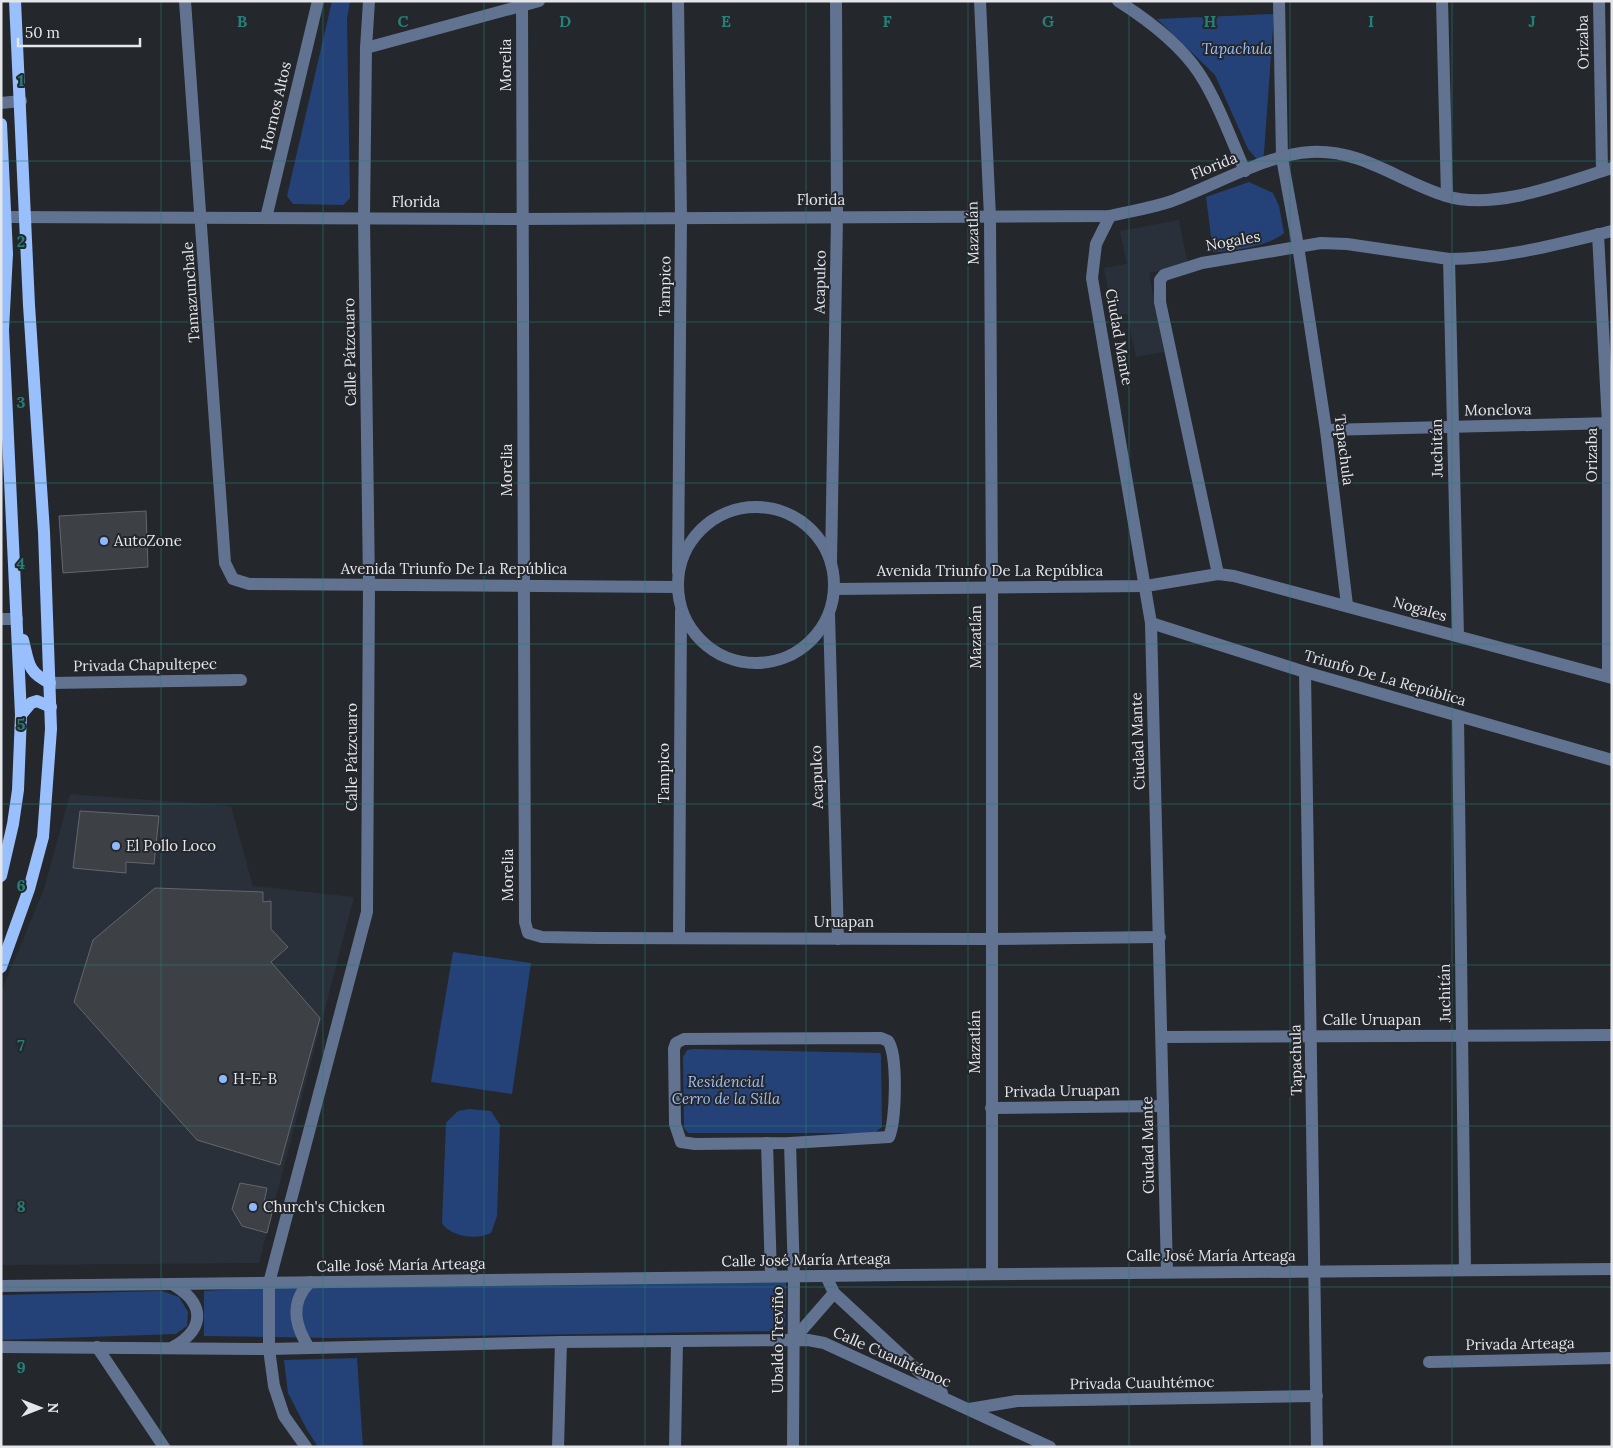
<svg xmlns="http://www.w3.org/2000/svg" width="1613" height="1448" font-family="Lora,serif">
<style>
.built{fill:#2a303a}
.green{fill:#244277}
.building{fill:#3d4045;stroke:#63676d}
.lines{fill:none;stroke-linecap:round;stroke-linejoin:round}
.minor{stroke:#617391;stroke-width:12}
.major{stroke:#99bffd;stroke-width:12}
.grid{fill:none;stroke:#24817a;stroke-width:1;stroke-opacity:0.55}
.poi-dot{fill:#90b8fd;stroke:#24272c;stroke-width:2}
.labels{text-anchor:middle;stroke-width:4;stroke-linejoin:round;paint-order:stroke}
.street-label{font-size:15px;fill:#e4e6ea;stroke:#24272c}
.park-label{font-size:15px;font-style:italic;fill:#9ebff7;stroke:#24272c}
.poi-label{font-size:15px;fill:#e4e6ea;stroke:#24272c;text-anchor:start}
.grid-label{font-size:16px;text-anchor:middle;font-weight:bold;fill:#24817a;stroke:#24272c;stroke-width:4;stroke-linejoin:round;paint-order:stroke}
</style>
<rect width="100%" height="100%" fill="#24272c"/>
<g class="built">
<path d="M1179,220L1188,265L1149,273L1164,352L1136,357L1127,314L1113,316L1104,268L1127,264L1120,231Z"/>
<path d="M70,794L231,806L253,886L354,897L259,1263L1,1265V992L44,889Z"/>
</g>
<g class="green">
<path d="M332,1H350L347,19L350,198L343,205L293,204L287,196Z"/>
<path d="M1274,14L1264,153L1262,165L1248,149L1215,75L1157,19Z"/>
<path d="M1249,182L1273,193L1279,206L1284,233C1271,245 1232,252 1213,252L1206,197Z"/>
<path d="M453,952L531,963L512,1094L431,1082Z"/>
<path d="M693,1049L880,1053L881,1056L882,1127L874,1133H688L684,1128L683,1057L687,1050Z"/>
<path d="M469,1109L491,1111L500,1125L497,1216L491,1233C477,1240 450,1237 442,1223L446,1123L458,1111Z"/>
<path d="M786,1282L785,1331L332,1338L204,1336V1291L278,1287Z"/>
<path d="M162,1291L179,1297L188,1312L187,1326L176,1334L1,1340V1295Z"/>
<path d="M357,1358L363,1447H318L306,1428L288,1393L284,1360Z"/>
</g>
<g class="building">
<path d="M146,511L148,567L63,573L59,516Z"/>
<path d="M80,811L159,816L154,864L126,862V873L73,868Z"/>
<path d="M155,888L263,892V902L271,901V929L288,947L271,962L320,1018L280,1165L197,1140L74,1002L93,940Z"/>
<path d="M240,1183L267,1188L264,1202L274,1205L267,1233L242,1226L232,1209Z"/>
</g>
<g class="lines">
<g class="minor">
<path d="M185,1L225,563L233,579L249,584L677,587"/>
<path d="M678,1L681,217L678,572"/>
<path d="M980,1L990,217L992,589V1274"/>
<path d="M1118,1C1148,20 1179,43 1199,73C1218,102 1231,139 1245,171"/>
<path d="M1279,1L1282,158L1298,246L1326,430L1347,605"/>
<path d="M1442,1L1447,196"/>
<path d="M1599,1L1602,171"/>
<path d="M522,6L525,922L528,933L542,937L599,938L992,939L1160,937"/>
<path d="M366,48L539,1"/>
<path d="M1,103L21,101"/>
<path d="M1110,216L1096,244L1092,278L1151,623L1167,1272"/>
<path d="M1,217L522,219L1110,216C1131,211 1152,208 1172,201C1214,186 1267,154 1311,152C1362,149 1400,182 1446,196C1495,211 1564,183 1612,168"/>
<path d="M266,218L318,1"/>
<path d="M1598,234L1608,424V676"/>
<path d="M1449,259L1458,636"/>
<path d="M1326,430L1612,423"/>
<circle cx="756" cy="585" r="78"/>
<path d="M831,563L837,217L836,1"/>
<path d="M1218,574L1160,302V280L1164,275L1202,263L1321,243L1347,244L1449,259C1504,259 1558,244 1612,231"/>
<path d="M834,589L1146,586L1218,574L1234,576L1612,678"/>
<path d="M829,614L838,939"/>
<path d="M1,619H17"/>
<path d="M1151,623L1305,672L1612,760"/>
<path d="M1305,672L1317,1447"/>
<path d="M50,683L241,680"/>
<path d="M1458,716L1465,1270"/>
<path d="M679,938L681,611"/>
<path d="M1163,1037L1612,1035"/>
<path d="M881,1038L888,1041C898,1054 896,1121 889,1137L790,1143L695,1144L681,1142L675,1124L674,1049L676,1043L684,1039Z"/>
<path d="M991,1108L1163,1106"/>
<path d="M767,1143L771,1276"/>
<path d="M790,1143L794,1277L793,1447"/>
<path d="M826,1276L834,1293L942,1393"/>
<path d="M172,1284C204,1302 207,1328 173,1347"/>
<path d="M1,1286L900,1275L1612,1269"/>
<path d="M794,1339L834,1293"/>
<path d="M1,1347L269,1349L561,1342L808,1340L824,1343L1050,1447"/>
<path d="M97,1347L164,1447"/>
<path d="M309,1348C295,1326 289,1303 310,1282"/>
<path d="M1429,1362L1612,1358"/>
<path d="M969,1409L1017,1401L1317,1396"/>
<path d="M306,1447L284,1416L274,1386L269,1349V1283L367,912L369,585L364,218L366,48L369,1"/>
<path d="M558,1447L561,1342"/>
<path d="M675,1447L677,1341"/>
</g>
<g class="major">
<path d="M1,124L7,254L3,330L21,715L18,790L13,824L1,876"/>
<path d="M23,640C29,663 27,672 50,683"/>
<path d="M21,715L31,703L37,701L51,707"/>
<path d="M1,967L29,889L43,837L51,729L44,532L29,305L15,1"/>
</g>
</g>
<path class="grid" d="M161,1V1447M323,1V1447M484,1V1447M645,1V1447M806,1V1447M968,1V1447M1129,1V1447M1290,1V1447M1452,1V1447M1,161H1612M1,322H1612M1,483H1612M1,644H1612M1,804H1612M1,965H1612M1,1126H1612M1,1287H1612"/>
<g class="poi-dot">
<circle cx="104" cy="541" r="5"/>
<circle cx="116" cy="846" r="5"/>
<circle cx="223" cy="1079" r="5"/>
<circle cx="253" cy="1207" r="5"/>
</g>
<g class="labels">
<g class="street-label">
<text transform="translate(1583 42) rotate(-91)" y="5">Orizaba</text>
<text transform="translate(506 65) rotate(-90)" y="5">Morelia</text>
<text transform="translate(276 106) rotate(-77)" y="5">Hornos Altos</text>
<text transform="translate(1214 166) rotate(-22)" y="5">Florida</text>
<text x="821" y="205">Florida</text>
<text x="416" y="207">Florida</text>
<text transform="translate(973 233) rotate(-91)" y="5">Mazatlán</text>
<text transform="translate(1233 241) rotate(-10)" y="5">Nogales</text>
<text transform="translate(820 282) rotate(-89)" y="5">Acapulco</text>
<text transform="translate(665 286) rotate(-89)" y="5">Tampico</text>
<text transform="translate(191 292) rotate(-94)" y="5">Tamazunchale</text>
<text transform="translate(1119 337) rotate(80)" y="5">Ciudad Mante</text>
<text transform="translate(350 352) rotate(-91)" y="5">Calle Pátzcuaro</text>
<text transform="translate(1498 410) rotate(-1)" y="5">Monclova</text>
<text transform="translate(1437 448) rotate(-91)" y="5">Juchitán</text>
<text transform="translate(1344 450) rotate(83)" y="5">Tapachula</text>
<text transform="translate(1592 455) rotate(-90)" y="5">Orizaba</text>
<text transform="translate(507 470) rotate(-90)" y="5">Morelia</text>
<text x="454" y="574">Avenida Triunfo De La República</text>
<text x="990" y="576">Avenida Triunfo De La República</text>
<text transform="translate(1420 609) rotate(16)" y="5">Nogales</text>
<text transform="translate(976 637) rotate(-90)" y="5">Mazatlán</text>
<text transform="translate(145 665) rotate(-1)" y="5">Privada Chapultepec</text>
<text transform="translate(1385 678) rotate(16)" y="5">Triunfo De La República</text>
<text transform="translate(1138 741) rotate(-92)" y="5">Ciudad Mante</text>
<text transform="translate(352 757) rotate(-90)" y="5">Calle Pátzcuaro</text>
<text transform="translate(664 773) rotate(-90)" y="5">Tampico</text>
<text transform="translate(817 777) rotate(-92)" y="5">Acapulco</text>
<text transform="translate(508 875) rotate(-90)" y="5">Morelia</text>
<text x="844" y="927">Uruapan</text>
<text transform="translate(1445 993) rotate(-91)" y="5">Juchitán</text>
<text x="1372" y="1025">Calle Uruapan</text>
<text transform="translate(975 1042) rotate(-90)" y="5">Mazatlán</text>
<text transform="translate(1296 1060) rotate(-91)" y="5">Tapachula</text>
<text transform="translate(1062 1091) rotate(-1)" y="5">Privada Uruapan</text>
<text transform="translate(1148 1145) rotate(-91)" y="5">Ciudad Mante</text>
<text x="1211" y="1261">Calle José María Arteaga</text>
<text transform="translate(806 1260) rotate(-1)" y="5">Calle José María Arteaga</text>
<text transform="translate(401 1265) rotate(-1)" y="5">Calle José María Arteaga</text>
<text transform="translate(778 1340) rotate(-90)" y="5">Ubaldo Treviño</text>
<text transform="translate(1520 1344) rotate(-1)" y="5">Privada Arteaga</text>
<text transform="translate(892 1357) rotate(24)" y="5">Calle Cuauhtémoc</text>
<text transform="translate(1142 1383) rotate(-1)" y="5">Privada Cuauhtémoc</text>
</g>
<g class="park-label">
<text x="1237" y="54">Tapachula</text>
<text x="726" y="1087">Residencial<tspan x="726" dy="17">Cerro de la Silla</tspan></text>
</g>
<g class="poi-label">
<text x="114" y="546">AutoZone</text>
<text x="126" y="851">El Pollo Loco</text>
<text x="233" y="1084">H-E-B</text>
<text x="263" y="1212">Church's Chicken</text>
</g>
</g>
<g class="grid-label">
<text x="242" y="27">B</text>
<text x="403" y="27">C</text>
<text x="565" y="27">D</text>
<text x="726" y="27">E</text>
<text x="887" y="27">F</text>
<text x="1048" y="27">G</text>
<text x="1210" y="27">H</text>
<text x="1371" y="27">I</text>
<text x="1532" y="27">J</text>
<text x="21" y="86">1</text>
<text x="21" y="247">2</text>
<text x="21" y="408">3</text>
<text x="21" y="569">4</text>
<text x="21" y="730">5</text>
<text x="21" y="891">6</text>
<text x="21" y="1051">7</text>
<text x="21" y="1212">8</text>
<text x="21" y="1373">9</text>
</g>
<rect width="1613" height="1448" fill="none" stroke="#e4e6ea" stroke-width="5"/>
<g transform="translate(40 1408) rotate(90)" stroke="#24272c" stroke-width="4" paint-order="stroke">
<path d="M0-4L9 19L0 12L-9 19Z" fill="#e4e6ea"/>
<text y="-8" font-size="14" font-weight="bold" text-anchor="middle" fill="#e4e6ea">N</text>
</g>
<path d="M18 38v8h122v-8" fill="none" stroke="#e4e6ea" stroke-width="2.5"/>
<text x="25" y="38" font-size="15" fill="#e4e6ea" stroke="#24272c" stroke-width="4" paint-order="stroke">50 m</text>
</svg>
